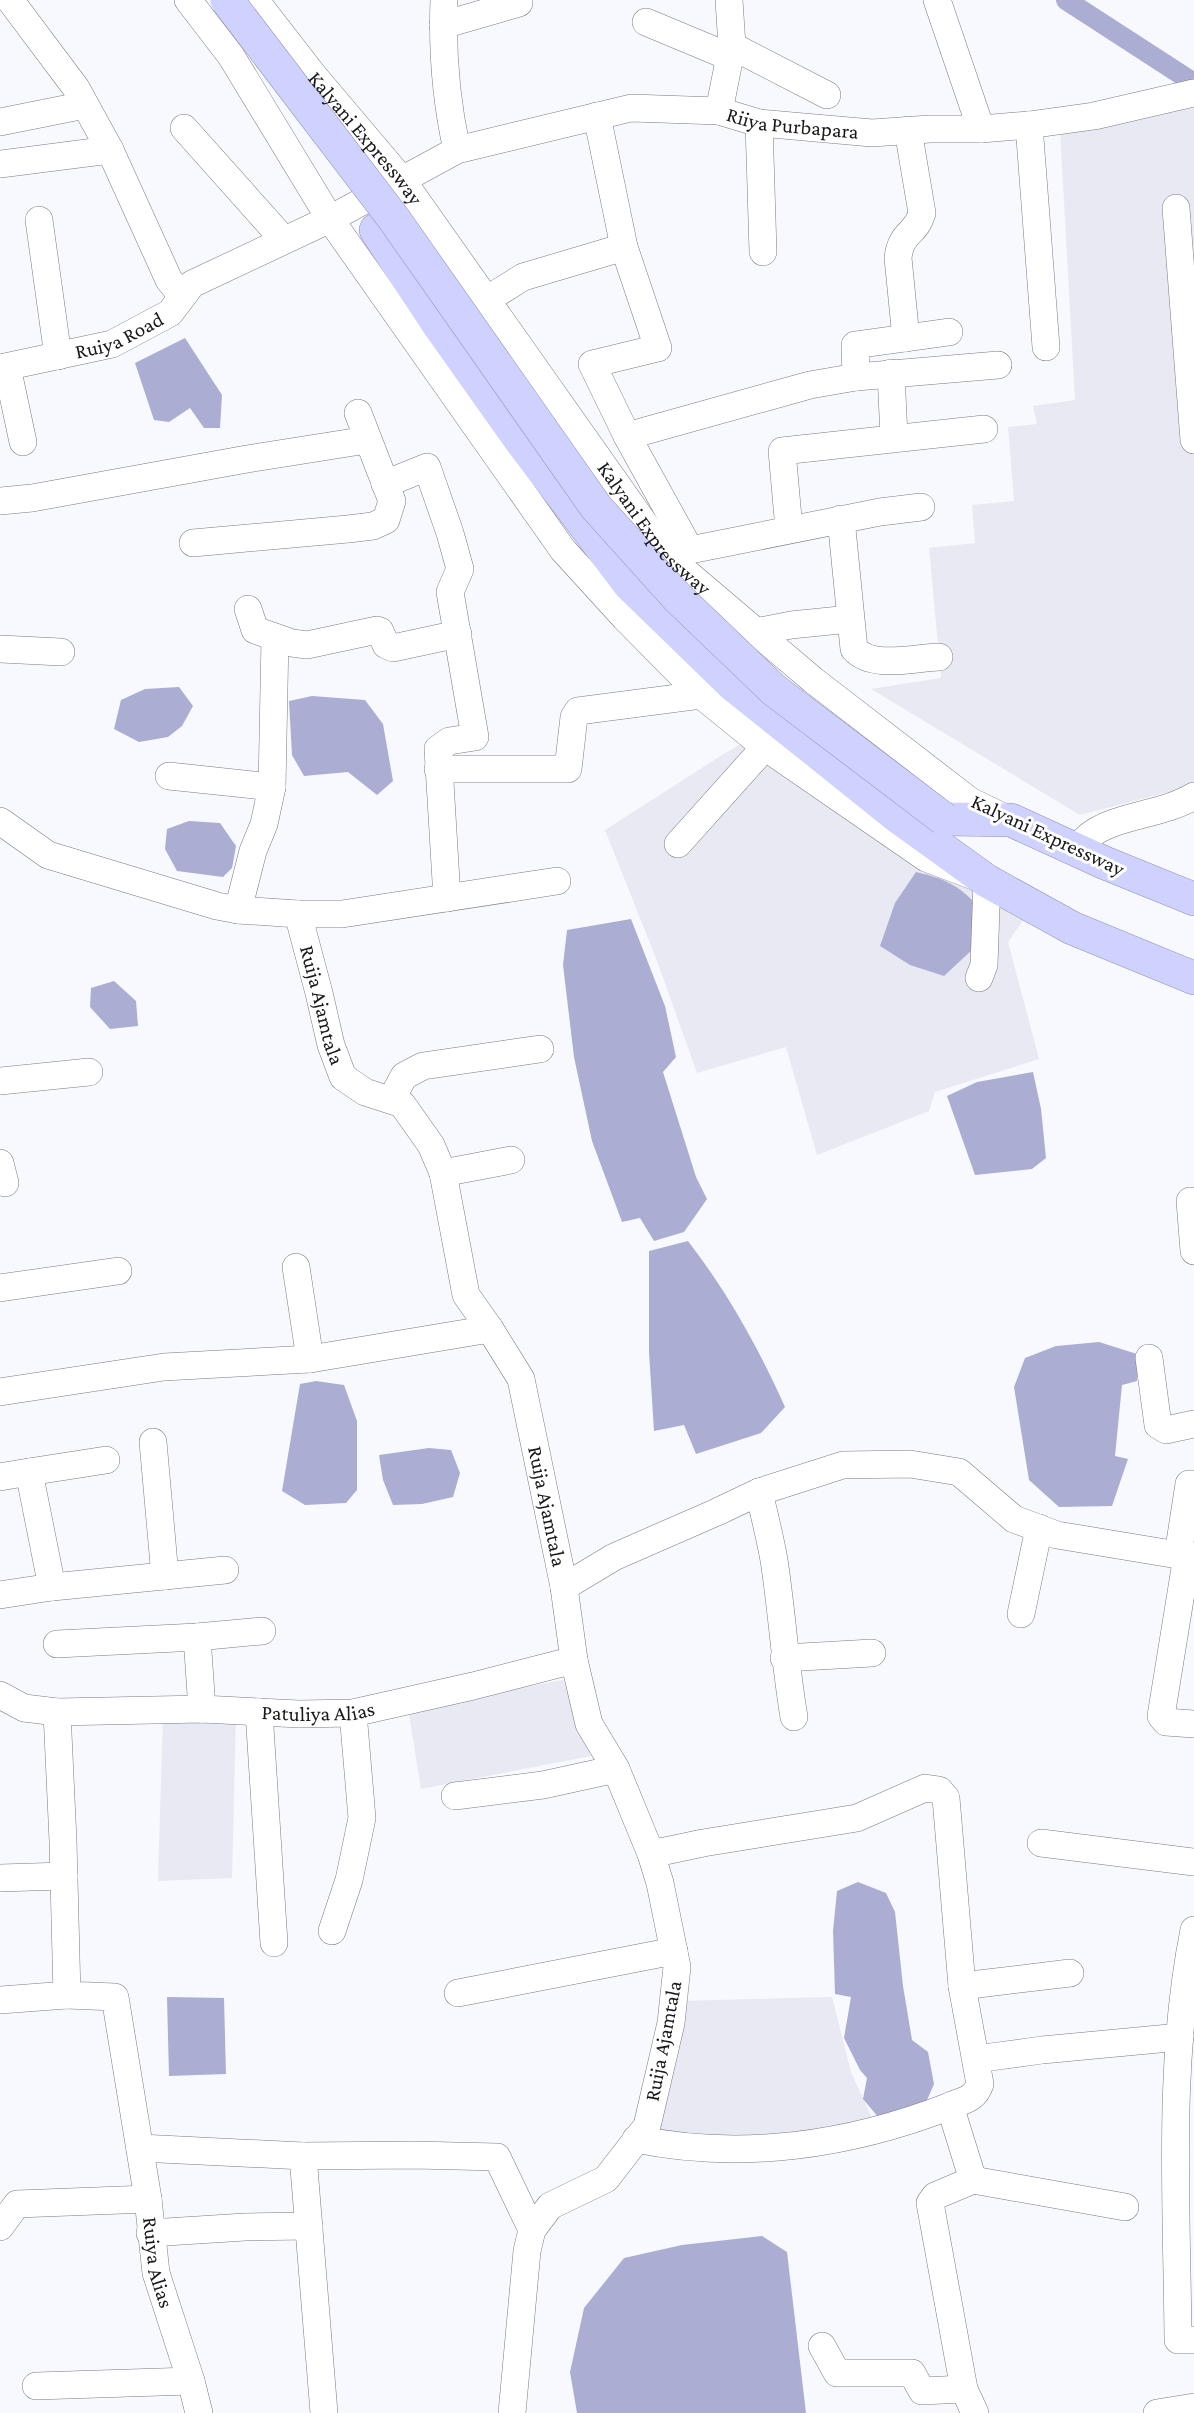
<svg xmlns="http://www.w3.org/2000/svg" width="1194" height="2413" font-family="'Crimson Pro',serif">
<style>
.built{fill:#e8e9f3}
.water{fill:#acadd2}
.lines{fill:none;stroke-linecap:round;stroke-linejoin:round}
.canal{stroke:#acadd2;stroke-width:20}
.minor-casing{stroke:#7a7b84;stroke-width:28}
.highway-casing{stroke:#8f91b0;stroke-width:34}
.minor{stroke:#fff;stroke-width:27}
.highway{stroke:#cfd1ff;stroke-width:33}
.highway-bridge-casing{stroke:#8f91b0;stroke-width:34;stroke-linecap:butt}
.highway-bridge{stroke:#cfd1ff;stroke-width:33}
.labels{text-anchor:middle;stroke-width:6;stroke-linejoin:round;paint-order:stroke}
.street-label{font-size:21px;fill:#19191c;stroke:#fff}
</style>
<rect width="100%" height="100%" fill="#f8f9ff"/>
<g class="built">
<path d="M1194,101V790L1188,787L1080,815L871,689L941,678L929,548L975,543L972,505L1014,501L1008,427L1037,424L1033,406L1075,400L1060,129Z"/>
<path d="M760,733L1034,905L1008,942L1039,1059L935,1092L929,1111L817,1155L786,1047L697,1073L657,961L605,830L722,755Z"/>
<path d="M563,1680L591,1756L421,1789L408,1708Z"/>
<path d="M163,1715H236L232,1878L158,1881Z"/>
<path d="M832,1997L851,2072L879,2133L838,2142L649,2137L678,2001Z"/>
</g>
<g class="water">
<path d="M185,338L222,395L220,428H204L190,408L169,422L154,420L135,363Z"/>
<path d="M179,687L193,706L182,726L168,737L139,742L114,729L121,700L145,689Z"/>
<path d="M312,696L365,700L383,724L393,781L377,795L348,772L304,776L292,755L289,701Z"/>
<path d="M189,821L220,823L236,846L232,868L223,877L177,871L165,849L167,829Z"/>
<path d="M916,872C942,878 960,885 977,906L973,949L944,976L910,965L880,946L895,903Z"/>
<path d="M631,919L665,1006L676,1057L663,1072L696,1177L707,1199L684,1232L654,1241L640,1218L622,1222L592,1141L574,1057L563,965L567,930Z"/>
<path d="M114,981L136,1001L138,1026L110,1029L90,1007L91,988Z"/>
<path d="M1033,1072L1041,1109L1046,1158L1032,1169L975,1175L947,1096L977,1082Z"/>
<path d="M688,1241C728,1293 758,1347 785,1407L761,1433L696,1454L684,1425L654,1431L649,1352V1251Z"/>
<path d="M1099,1342L1137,1354V1381L1122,1385L1115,1456L1128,1459L1112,1506L1059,1507L1029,1480L1014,1387L1025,1358L1056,1346Z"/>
<path d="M316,1381L344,1385L357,1421V1490L346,1503L305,1505L282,1491L300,1384Z"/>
<path d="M429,1448L451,1450L460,1473L453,1497L422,1504L393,1505L383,1480L379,1455Z"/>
<path d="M858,1882L886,1893L895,1912L903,1986L912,2040L928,2052L934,2084L918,2121L879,2118L863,2099L867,2078L860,2070L844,2038L851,1997L835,1994L833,1931L837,1891Z"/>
<path d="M167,1997L224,1998L226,2074L169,2076Z"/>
<path d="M762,2236L787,2252L806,2413H577L570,2372L584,2308L624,2258L682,2245Z"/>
</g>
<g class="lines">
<path class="canal" d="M1066,0L1194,83"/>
<defs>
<g id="minor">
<path d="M10,0L76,88L110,150L169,280L182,296"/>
<path d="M188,0L231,56L330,219L563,550L625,618L701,695L765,747L926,858L987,881L984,965L979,978"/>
<path id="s1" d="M255,0L314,76L402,180L668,557L813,680L970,801L1007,819"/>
<path d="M444,0C442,51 446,101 457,150"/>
<path d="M937,0L981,129"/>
<path d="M646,22L730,57"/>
<path d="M443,25L519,3V0"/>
<path d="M732,46L827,95"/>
<path d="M719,111L732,46L729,0"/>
<path d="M597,116L624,247L658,348L592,364L627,436L690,550L668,557"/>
<path d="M0,122L85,105"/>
<path d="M759,123L763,252"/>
<path d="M1029,125L1046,347"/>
<path d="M184,128L284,240"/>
<path d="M0,164L110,150"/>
<path d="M1176,208L1194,440"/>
<path d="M39,220L58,356"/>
<path d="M488,299L523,277L624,247"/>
<path d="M906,338L898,258C901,231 916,235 922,213L908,130"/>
<path d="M7,367L23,442"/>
<path id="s2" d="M0,368L112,344L170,313L192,284L330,219L457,150L631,108L719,111L759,123L872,133L930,129H981L1029,125L1094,116L1194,93"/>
<path d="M891,373L894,437"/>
<path d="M856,377L855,345L949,332"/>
<path d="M627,436L810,385L856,377L998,365"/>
<path d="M385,484L427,467L450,533L460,569L450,592L475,737L449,741L438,749L447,898"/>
<path d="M0,501L32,498L247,459L367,440"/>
<path d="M841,519L854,649C872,669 913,658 939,657"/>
<path d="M789,529L782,451L984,429"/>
<path d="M193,543L348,529L373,526L386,520L392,501L358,413"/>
<path d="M690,550L880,512L921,507"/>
<path d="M248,609L255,630L292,643L307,645L377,630L380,631L386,645L393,648L458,634"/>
<path d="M755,632L791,625L850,619"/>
<path d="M0,649L61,652"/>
<path d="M438,769H568L574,717L578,711L701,695"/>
<path d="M169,776L272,787"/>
<path id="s3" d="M0,821L48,855L217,906L238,910L298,914L319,993L331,1045L343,1077L365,1092L402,1104L431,1145L443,1173L466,1295L490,1329L521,1379L564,1587L574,1660L589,1724L616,1769L651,1854L660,1883L677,1967L671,2023L647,2126L606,2179L550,2206L532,2230L527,2251L512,2413"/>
<path d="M678,844L765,747"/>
<path d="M1076,850C1080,846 1084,840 1089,836C1115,815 1163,815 1194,796"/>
<path d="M238,910L253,851L264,824L272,787L275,638"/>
<path d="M298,914H342L557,881"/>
<path d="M0,1081L89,1072"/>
<path d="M391,1100L404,1076L423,1066L540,1049"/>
<path d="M0,1163L5,1183"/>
<path d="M443,1173L511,1160"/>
<path d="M1190,1201L1194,1251"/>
<path d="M296,1267L310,1359"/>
<path d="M0,1288L118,1271"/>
<path d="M1149,1358L1158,1425L1166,1430L1194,1424"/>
<path d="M0,1392L164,1367L310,1359L490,1329"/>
<path d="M153,1442L165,1576"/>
<path d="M29,1472L106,1460"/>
<path d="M0,1477L29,1472L52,1587"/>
<path d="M759,1492C764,1514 770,1537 774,1560C782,1612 785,1664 794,1717"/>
<path d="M1178,1555L1189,1484H1194"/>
<path d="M1187,1556L1161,1716L1166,1722L1194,1724"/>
<path d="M564,1587L614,1557L717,1512L759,1492L843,1465L910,1464L959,1472L1014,1519L1057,1535L1178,1555L1194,1556"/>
<path d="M0,1595L52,1587L225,1570"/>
<path d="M1021,1614L1039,1528"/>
<path d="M197,1637L202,1709"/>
<path d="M57,1644L197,1637L262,1631"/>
<path d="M784,1658L872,1653"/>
<path id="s4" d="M0,1695L24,1708L57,1712L202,1709L299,1714L353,1713L473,1686L574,1660"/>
<path d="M57,1712L63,1841L67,1995L115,1997L148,2199"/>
<path d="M259,1712L274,1943"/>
<path d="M455,1796L543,1785L616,1769"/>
<path d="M1041,1843L1194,1862"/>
<path d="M651,1854L703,1843L857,1818L925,1788L939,1790L946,1798L962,1986L980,2084C975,2099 964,2100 950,2106L973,2180L935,2196L930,2203L964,2389L975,2413"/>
<path d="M0,1878L64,1876"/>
<path d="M1194,1930C1167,2064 1177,2204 1178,2340H1194"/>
<path d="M332,1931L349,1880L362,1818L353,1713"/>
<path d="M962,1986L1070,1973"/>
<path d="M458,1993L674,1951"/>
<path d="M0,2000L67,1995"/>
<path d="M976,2059L1042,2050L1180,2037"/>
<path d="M636,2139C742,2161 850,2145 950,2106"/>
<path d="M140,2148L303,2156L414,2155L497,2157L532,2230"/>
<path d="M303,2156L324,2413"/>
<path d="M973,2180L1125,2207"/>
<path id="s5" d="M0,2227L17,2204L148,2199L156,2273L191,2381L199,2413"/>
<path d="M150,2233L245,2227L309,2226"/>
<path d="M822,2346L837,2373H912L922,2391L964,2389"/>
<path d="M36,2386L191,2381"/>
<path d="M1157,2413L1194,2407"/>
</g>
<g id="highway">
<path d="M376,230L438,324L518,437L630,585L732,684L897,816L987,881L1072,928L1194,978"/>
<path d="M944,819L1011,820L1105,863L1194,899"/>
</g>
</defs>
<use href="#minor" class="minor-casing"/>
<use href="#highway" class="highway-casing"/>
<use href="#minor" class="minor"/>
<use href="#highway" class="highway"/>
<defs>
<path id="highway-bridge" d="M227,0L394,219L596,507L677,597L774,690L944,819"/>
</defs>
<use href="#highway-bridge" class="highway-bridge-casing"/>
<use href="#highway-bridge" class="highway-bridge"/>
</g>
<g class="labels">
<g class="street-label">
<text dy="7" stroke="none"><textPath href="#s2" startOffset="856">Riiya Purbapara</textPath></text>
<text dy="7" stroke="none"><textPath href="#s1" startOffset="177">Kalyani Expressway</textPath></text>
<text dy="7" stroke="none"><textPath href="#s2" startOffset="124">Ruiya Road</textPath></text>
<text dy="7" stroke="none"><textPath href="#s1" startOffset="663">Kalyani Expressway</textPath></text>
<text transform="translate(1048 835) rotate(25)" y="7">Kalyani Expressway</text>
<text dy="7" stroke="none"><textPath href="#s3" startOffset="411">Ruija Ajamtala</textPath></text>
<text dy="7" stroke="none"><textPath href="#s3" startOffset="987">Ruija Ajamtala</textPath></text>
<text dy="7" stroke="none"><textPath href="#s4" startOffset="322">Patuliya Alias</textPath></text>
<text transform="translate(663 2041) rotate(-79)" y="7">Ruija Ajamtala</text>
<text dy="7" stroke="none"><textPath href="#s5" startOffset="224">Ruiya Alias</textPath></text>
</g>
</g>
</svg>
